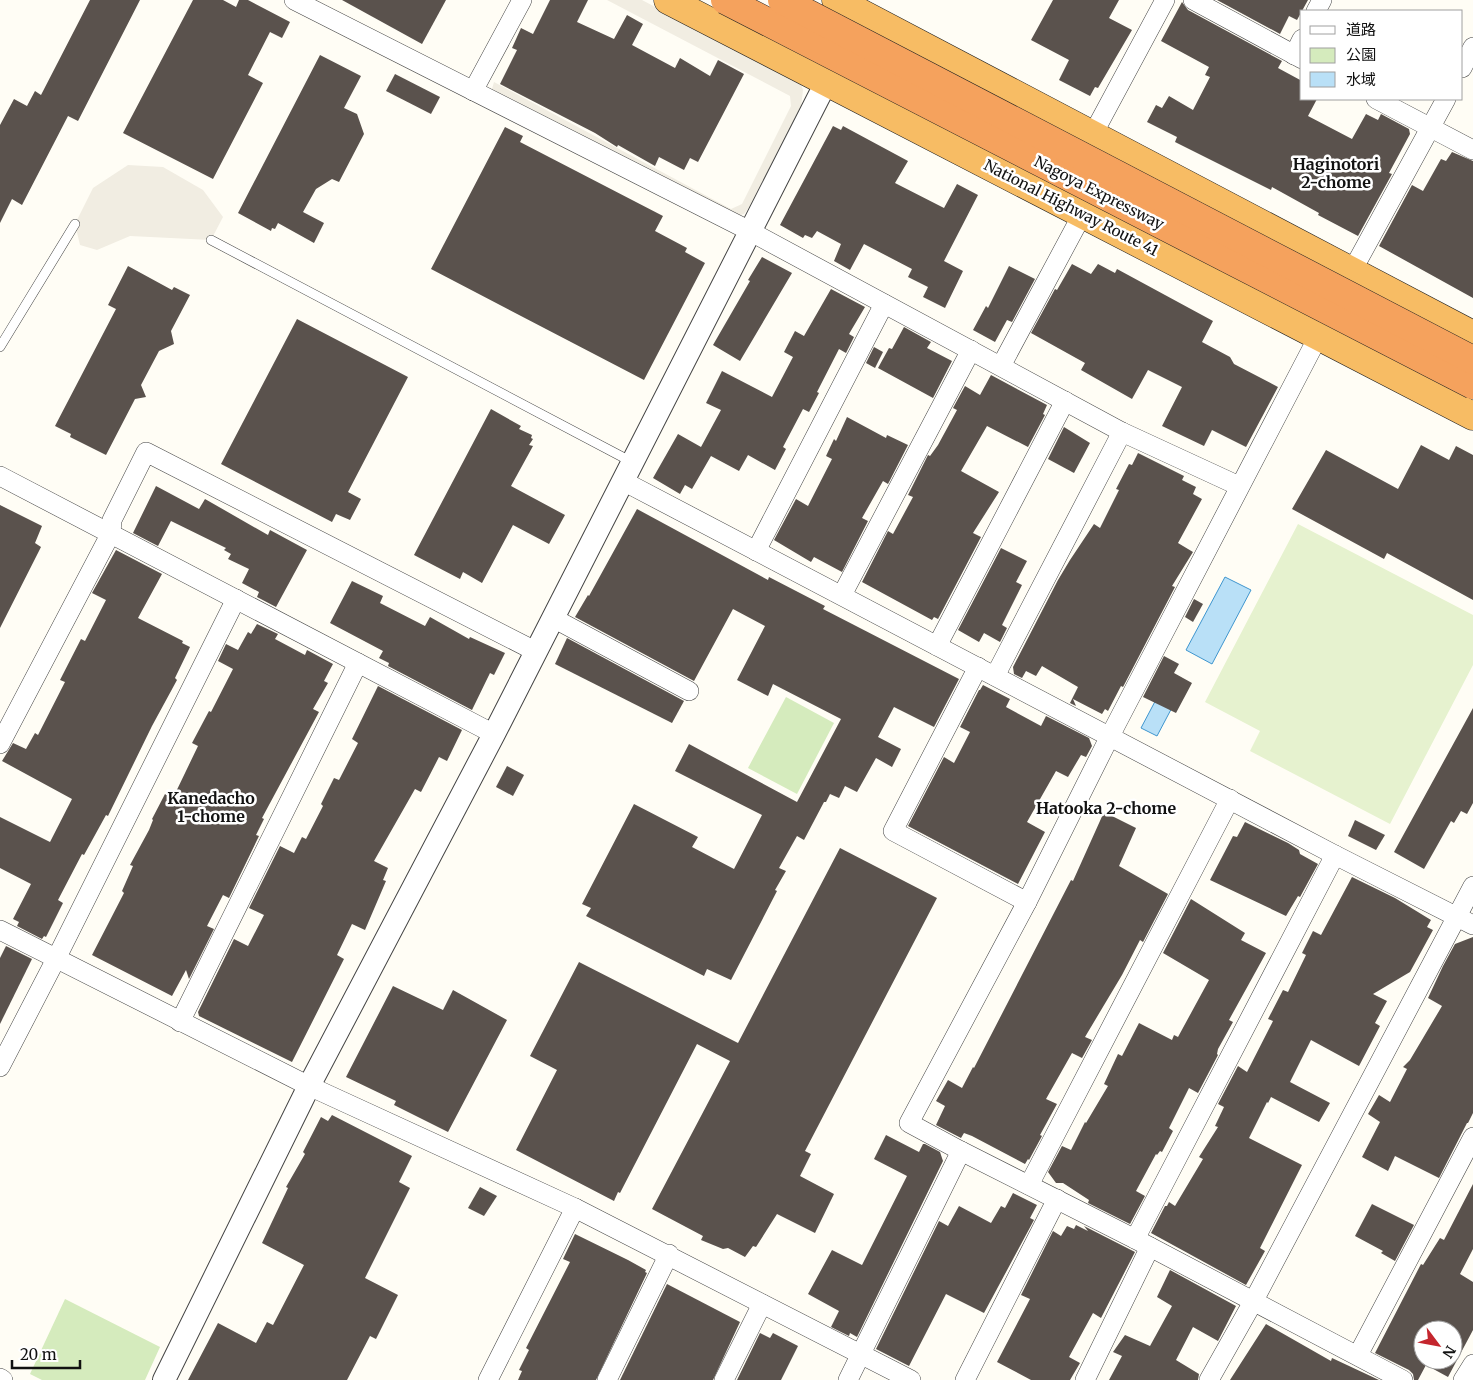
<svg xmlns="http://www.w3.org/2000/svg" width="1473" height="1380" font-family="Merriweather,'Noto Sans JP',serif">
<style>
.green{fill:#d5ebbd}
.pitch{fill:#e6f2cf}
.plaza{fill:#f1ede2}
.water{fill:#b9e0f7;stroke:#3f96cf}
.building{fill:#5a524d;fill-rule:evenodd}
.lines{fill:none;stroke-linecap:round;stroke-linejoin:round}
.service-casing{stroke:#444;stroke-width:10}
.minor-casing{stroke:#444;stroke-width:20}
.tertiary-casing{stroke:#444;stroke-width:24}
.trunk-casing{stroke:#222;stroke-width:29}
.service{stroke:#fff;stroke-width:9}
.minor{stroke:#fff;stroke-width:19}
.tertiary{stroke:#fff;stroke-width:22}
.trunk{stroke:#f7bc64;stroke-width:28}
.motorway-bridge-casing{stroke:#222;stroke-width:29;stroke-linecap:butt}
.motorway-bridge{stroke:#f5a25d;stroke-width:28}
.labels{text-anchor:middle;stroke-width:5;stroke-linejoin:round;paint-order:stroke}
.street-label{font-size:15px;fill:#111;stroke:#fff}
.neighbourhood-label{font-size:16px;font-weight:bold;fill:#111;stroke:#fff}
</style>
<rect width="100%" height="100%" fill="#fffdf5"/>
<g class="green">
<path d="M786,697L834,723L797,794L748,768Z"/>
<path d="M65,1299L160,1347L145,1380H42L30,1374Z"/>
</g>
<path class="pitch" d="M1298,524L1473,615V665L1390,824L1250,751L1260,731L1205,702Z"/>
<g class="plaza">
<path d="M607,0H642L801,84L803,90L801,107L750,206L744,214L736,216L493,92L492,89L494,82L731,209L742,204L791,106L790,96Z"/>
<path d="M128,165L163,167L203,190L223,217L211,240L130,236L97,250L80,245L75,224L93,188Z"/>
</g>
<g class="water">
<path d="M1225,577L1251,590L1212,664L1186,650Z"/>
<path d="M1160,692L1176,700L1157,736L1141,728Z"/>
</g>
<g class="building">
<path d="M90,0H140L78,121L68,116L22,205L12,199L0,223V125L14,99L27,106L35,91L41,95Z"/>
<path d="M193,0H223L236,7L239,0H248L290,22L282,38L270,32L248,75L263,83L213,179L123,133Z"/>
<path d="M342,0H446L422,44Z"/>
<path d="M550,0H588L577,22L614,39L627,15L643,24L632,45L675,68L680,58L710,76L718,60L744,74L698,162L690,158L684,170L659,157L655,166L618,145L617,147L595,133L500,84L517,50L512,48L521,28L533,34Z"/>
<path d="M1053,0H1119L1109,18L1132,30L1098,88L1095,87L1090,96L1059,80L1069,60L1031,40Z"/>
<path d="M1217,0H1308L1297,20L1289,16L1280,34Z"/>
<path d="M1182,2L1188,10L1282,61L1278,68L1302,81V99H1317L1308,116L1352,139L1366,114L1378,120L1381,114L1409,129L1410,134L1389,173L1392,174L1358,236L1318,215L1319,213L1272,187L1271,190L1175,142L1177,137L1147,122L1156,105L1162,108L1169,96L1193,110L1210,77L1205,75L1209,67L1161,41Z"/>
<path d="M320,55L361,76L344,108L357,114L364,134L339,182L332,179L316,189L303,212L324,223L314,243L278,223L275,229L272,228L271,231L238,213Z"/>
<path d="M395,74L440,97L431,114L386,91Z"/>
<path d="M833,126L841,130L843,126L908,161L895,183L944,208L957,184L978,195L944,261L963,271L945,308L923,297L928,287L908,277L912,269L864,244L850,270L834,261L841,244L817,231L812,238L805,235L803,238L780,225Z"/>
<path d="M505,127L523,136L520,142L663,216L655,231L687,248L685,252L705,263L644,380L431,269Z"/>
<path d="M1452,152L1473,161V298L1379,246L1412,185L1423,191L1441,159L1446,161Z"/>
<path d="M762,257L792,273L740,361L713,345L750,281L748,280Z"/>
<path d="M1072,264L1091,274L1098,264L1115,273L1117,269L1213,321L1202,342L1230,357L1234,364L1278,387L1246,447L1212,430L1204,446L1162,426L1182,387L1148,370L1132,399L1081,370L1085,363L1031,333L1055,289L1057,290Z"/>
<path d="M128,266L172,290L174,287L190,295L171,331L174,344L159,351L141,385L146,397L135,399L106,455L70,437L71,434L55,426L116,309L108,305Z"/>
<path d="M1009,266L1035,279L1012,322L1007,320L995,342L973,330L986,306L988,308Z"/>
<path d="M831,289L865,307L849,334L854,337L846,353L839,349L817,392L819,393L809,412L803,409L783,447L786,449L775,470L748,455L739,471L711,456L692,489L685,485L680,494L653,478L678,434L701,447L721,410L706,403L722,371L772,397L793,357L784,352L795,331L804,336Z"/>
<path d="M297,319L408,377L348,492L361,499L350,520L336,514L332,522L221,464Z"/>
<path d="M904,327L931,342L927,348L952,361L933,398L878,368L889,348L892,349Z"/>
<path d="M874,347L883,352L875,368L866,363Z"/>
<path d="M991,375L1047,405L1043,414L1045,415L1028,447L987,426L961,471L999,492L973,533L981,537L938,619L934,617L932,620L862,582L888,531L893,534L913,497L908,495L928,455L930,456L938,445L957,410L953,408L965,386L980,395Z"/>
<path d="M491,409L521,426L519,429L532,435L531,438L533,439L529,445L533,446L511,486L565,515L549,544L513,525L482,583L463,572L460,579L414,555Z"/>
<path d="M847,417L886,438L887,435L908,445L888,484L883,481L862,518L868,521L842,572L814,557L811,562L774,540L796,499L808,506L832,459L826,456L834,439L836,441Z"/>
<path d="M1064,427L1090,443L1074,473L1048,459Z"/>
<path d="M1421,445L1449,460L1456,446L1473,455V600L1387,553L1384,559L1292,509L1326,450L1398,489Z"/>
<path d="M1138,453L1184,476L1182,480L1196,487L1193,494L1202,499L1178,543L1193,552L1172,586L1175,587L1123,687L1121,686L1108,711L1105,709L1102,714L1073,699L1076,706L1070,703L1078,687L1042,666L1036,676L1026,671L1022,678L1014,674L1013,667L1058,580L1070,560L1094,524L1100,528L1119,490L1116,489L1129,464L1132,465Z"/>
<path d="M156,486L199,509L205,499L268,535L270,530L307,550L276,607L257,597L259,592L242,583L249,569L228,559L231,554L224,550L226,548L171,521L158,546L133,533Z"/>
<path d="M0,505L42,526L35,543L41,547L0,628Z"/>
<path d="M637,509L768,580L769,577L825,606L823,609L959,679L934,727L894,707L878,737L901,749L892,767L876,758L857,792L845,786L839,798L830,794L826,802H824L804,840L797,836L779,868L786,871L775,890L777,891L731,980L707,969L704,976L586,916L591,908L582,904L634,804L698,837L692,847L734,869L762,815L675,771L689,744L797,802L841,719L773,684L768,696L737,680L765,626L733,609L694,681L575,617L588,595L589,596Z"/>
<path d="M1001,548L1027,561L1016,582L1022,585L1002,625L1007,628L1000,642L984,633L979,642L958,630Z"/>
<path d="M116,550L162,574L138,618L183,641L182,643L190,647L175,678L177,680L152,726L108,816L106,815L84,855L82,854L58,900L63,903L46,937L44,936L42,939L17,926L19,922L13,919L31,884L0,868V817L50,842L72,799L2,761L13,743L26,749L35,733L38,735L65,682L60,680L81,639L85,641L106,600L92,593Z"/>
<path d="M352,581L383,596L380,603L425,626L430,617L469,639L470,637L505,653L494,675L490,673L472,710L388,666L389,663L379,658L383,651L330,623Z"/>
<path d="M1194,599L1203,604L1193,622L1185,617Z"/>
<path d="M257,624L278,634L275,639L305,655L307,650L333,664L324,681L328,683L313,709L319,712L262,818L264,819L256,835L259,836L229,898L223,895L207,926L214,929L189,979L186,970L172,996L92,955L124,893L122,891L133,866L130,865L149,830L153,820L152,819L165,794L173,798L198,746L192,743L209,711L211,712L233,669L218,661L226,644L238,650L248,632L251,634Z"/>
<path d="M567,638L684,701L672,723L555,664Z"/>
<path d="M1164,656L1179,664L1174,673L1192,683L1176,713L1143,697Z"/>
<path d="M983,685L1010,699L1006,707L1041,726L1046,716L1089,738L1092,746L1086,757L1081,755L1068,777L1056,771L1027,822L1045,832L1018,884L908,826L944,757L954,763L970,732L960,727L979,690H980Z"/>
<path d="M378,686L462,730L447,761L439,757L421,792L415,789L374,861L388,868L383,880L386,881L365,930L352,924L337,955L344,959L292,1062L199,1016L198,1012L234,939L248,946L264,915L249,908L280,846L294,853L302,837L306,839L323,806L321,804L334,778L339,780L358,743L352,739Z"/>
<path d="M1473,708V803L1467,814L1461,811L1454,823L1451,821L1424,869L1394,852Z"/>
<path d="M507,766L524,775L513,796L496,787Z"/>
<path d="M1104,812L1136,828L1119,866L1168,894L1143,942L1140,940L1122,975L1085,1037L1092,1040L1082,1058L1072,1053L1046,1099L1057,1104L1040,1135L1042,1136L1029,1160L1028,1159L1025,1164L972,1136L964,1133L961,1138L936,1125L945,1106L936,1101L948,1080L962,1088L973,1067L974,1068L1071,880L1073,881Z"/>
<path d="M1355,820L1385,835L1376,850L1348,836Z"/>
<path d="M1245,822L1288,843L1299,850L1300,854L1318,864L1300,897L1298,896L1286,916L1210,880L1233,836L1237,837Z"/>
<path d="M840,848L937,898L805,1151L811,1154L800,1176L834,1194L815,1233L777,1214L756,1247L753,1246L745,1257L728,1248L723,1249L701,1240L703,1236L652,1209L730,1061L697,1044L620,1193L618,1192L614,1201L516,1150L557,1070L530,1056L579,962L738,1043Z"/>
<path d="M1352,877L1395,898L1431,920L1427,927L1433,930L1410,972L1373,994L1387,1001L1375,1023L1380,1026L1359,1066L1311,1040L1290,1082L1330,1103L1319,1122L1271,1097L1268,1103L1267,1102L1249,1138L1302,1165L1260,1248L1265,1251L1246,1285L1151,1233L1165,1206H1167L1169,1202L1175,1206L1203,1159L1199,1157L1218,1127L1215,1126L1224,1107L1218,1104L1238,1066L1247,1072L1273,1021L1268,1019L1283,990L1288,992L1306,955L1302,953L1313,931L1321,935Z"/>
<path d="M1191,899L1245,933L1241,940L1266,953L1229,1020L1233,1022L1218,1049L1217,1054L1218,1055L1198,1093L1189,1088L1169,1128L1173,1131L1162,1152L1160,1151L1157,1155L1156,1154L1136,1191L1145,1196L1130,1224L1088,1203L1089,1200L1063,1183H1056L1048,1172L1062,1146L1071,1150L1085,1122L1086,1123L1108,1086L1104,1084L1118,1054L1122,1056L1139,1023L1172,1040L1174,1035L1178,1037L1209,980L1163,953Z"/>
<path d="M1473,937V1113L1468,1123H1467L1439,1178L1395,1156L1388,1171L1362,1157L1380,1122L1368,1114L1379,1095L1390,1102L1407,1069L1403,1067L1410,1060L1442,1006L1428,998L1443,966L1455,944Z"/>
<path d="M6,946L32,959L0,1024V958Z"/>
<path d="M393,986L443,1010L453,990L507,1020L448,1132L394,1105L396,1101L346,1077Z"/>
<path d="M332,1115L412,1156L399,1182L410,1188L365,1278L398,1295L376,1339L370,1336L347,1380H188L218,1323L256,1343L267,1322L273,1325L304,1265L262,1243L288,1188L286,1187L305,1154L303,1152L321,1117L328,1121Z"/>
<path d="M886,1135L919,1152L923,1144H925L940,1152L943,1161L857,1337L850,1333L849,1336L831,1327L839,1311L808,1294L832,1250L862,1265L907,1176L874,1159Z"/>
<path d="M1473,1184V1249L1460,1274L1473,1282V1330L1448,1377L1426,1365L1418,1380H1414L1413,1374L1409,1370L1375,1353L1421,1264L1423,1265L1440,1238L1444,1240ZM1423,1330H1453V1360H1423Z"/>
<path d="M480,1187L497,1196L484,1216L468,1208Z"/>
<path d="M1013,1193L1037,1205L1030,1218L1034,1220L984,1313L946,1294L909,1366L876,1349L939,1221L948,1226L959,1206L991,1223L1001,1206L1005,1208Z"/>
<path d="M1372,1204L1414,1225L1395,1261L1381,1253L1383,1251L1355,1236Z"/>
<path d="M1076,1225L1088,1231L1084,1226L1135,1252L1101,1318L1093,1313L1069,1357L1080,1363L1070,1380H1031L997,1362L1030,1299L1021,1295L1053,1231L1061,1236L1067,1226L1074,1229Z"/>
<path d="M575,1234L628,1260L646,1270L645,1272L647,1273L596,1380H518L522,1371L519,1370L529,1350L526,1348L570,1262L563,1259Z"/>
<path d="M1170,1270L1236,1306L1218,1341L1193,1327L1176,1360L1199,1374L1198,1380H1109L1122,1356L1113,1352L1125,1335L1150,1346L1172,1306L1157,1297Z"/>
<path d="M667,1284L740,1322L713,1380H620Z"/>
<path d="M1266,1324L1331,1361L1332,1358L1379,1380H1230Z"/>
<path d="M760,1333L770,1338L773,1333L798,1346L781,1380H737Z"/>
</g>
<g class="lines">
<defs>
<g id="service">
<path d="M211,240L632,462"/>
<path d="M0,347L75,224"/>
</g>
<g id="minor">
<path d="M294,0L740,226L1122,432L1239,486"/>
<path d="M1193,0L1302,59"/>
<path d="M1316,11L1322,0"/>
<path d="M1294,55L1302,39"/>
<path d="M1462,68L1473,47"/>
<path d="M473,91L522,0"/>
<path d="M1376,99L1473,150"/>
<path d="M1093,134L1165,0"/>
<path d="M1352,271L1446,99"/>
<path d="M1318,337L1110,736L1027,902L909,1123L961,1151L1135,1239L1403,1380"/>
<path d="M1001,366L1083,213"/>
<path d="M0,476L494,734"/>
<path d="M623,481L1335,855L1473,925"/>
<path d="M756,551L884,304"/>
<path d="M842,595L971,350"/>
<path d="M553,618L689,691"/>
<path d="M937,646L1065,401"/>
<path d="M978,667L893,831L1027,902"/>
<path d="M995,676L1122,432"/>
<path d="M0,744L111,533L112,520L146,452L535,651"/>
<path d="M0,930L309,1086L575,1208L911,1380"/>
<path d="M180,1022L358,663"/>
<path d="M0,1067L56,959L236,599"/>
<path d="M1029,1185L1230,799"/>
<path d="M1135,1239L1335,855"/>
<path d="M1358,1355L1473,1137"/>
<path d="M0,1378L3,1380"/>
<path d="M488,1380L575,1208"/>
<path d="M607,1380L669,1254"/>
<path d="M724,1380L762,1304"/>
<path d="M848,1380L961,1151"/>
<path d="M965,1380L1057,1199"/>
<path d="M1085,1380L1150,1247"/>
<path d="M1209,1380L1253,1302L1473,886"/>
<path d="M1463,1380L1473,1364"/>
</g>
<path id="tertiary" d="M164,1380L309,1086L494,734L834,67"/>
<g id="trunk">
<path d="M668,0L1473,416"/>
<path d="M836,0L1473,335"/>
</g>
</defs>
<use href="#service" class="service-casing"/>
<use href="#minor" class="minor-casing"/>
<use href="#tertiary" class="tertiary-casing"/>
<use href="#trunk" class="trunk-casing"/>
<use href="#service" class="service"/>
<use href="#minor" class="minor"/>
<use href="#tertiary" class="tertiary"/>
<use href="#trunk" class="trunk"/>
<defs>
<g id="motorway-bridge">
<path d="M725,0L1473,385"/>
<path d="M782,0L1473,360"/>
</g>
</defs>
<use href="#motorway-bridge" class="motorway-bridge-casing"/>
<use href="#motorway-bridge" class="motorway-bridge"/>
</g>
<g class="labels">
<g class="street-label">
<text transform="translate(1099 193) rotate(27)" y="5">Nagoya Expressway</text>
<text transform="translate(1071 208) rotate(27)" y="5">National Highway Route 41</text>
</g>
<g class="neighbourhood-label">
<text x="1336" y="170">Haginotori<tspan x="1336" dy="18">2-chome</tspan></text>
<text x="211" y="804">Kanedacho<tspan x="211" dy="18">1-chome</tspan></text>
<text x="1106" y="814">Hatooka 2-chome</text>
</g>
</g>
<rect x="1300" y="10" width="162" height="90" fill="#ffffff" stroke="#a0a0a0"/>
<rect x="1310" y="26" width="25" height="8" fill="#ffffff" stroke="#a0a0a0"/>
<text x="1346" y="35" font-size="15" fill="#111111">道路</text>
<rect x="1310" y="48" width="25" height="15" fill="#d5ebbd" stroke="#a0a0a0"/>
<text x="1346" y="60" font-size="15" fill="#111111">公園</text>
<rect x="1310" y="72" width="25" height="15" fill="#b9e0f7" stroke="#a0a0a0"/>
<text x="1346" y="85" font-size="15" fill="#111111">水域</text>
<g transform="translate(1438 1345) rotate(122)"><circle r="24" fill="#ffffff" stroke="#a0a0a0"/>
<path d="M0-4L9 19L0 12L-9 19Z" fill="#c4262e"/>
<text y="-8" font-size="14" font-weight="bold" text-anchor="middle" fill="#111111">N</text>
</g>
<path d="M12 1360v8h68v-8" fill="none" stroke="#111111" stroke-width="2.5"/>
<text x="20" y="1360" font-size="15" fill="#111111" stroke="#ffffff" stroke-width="4" paint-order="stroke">20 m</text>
</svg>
